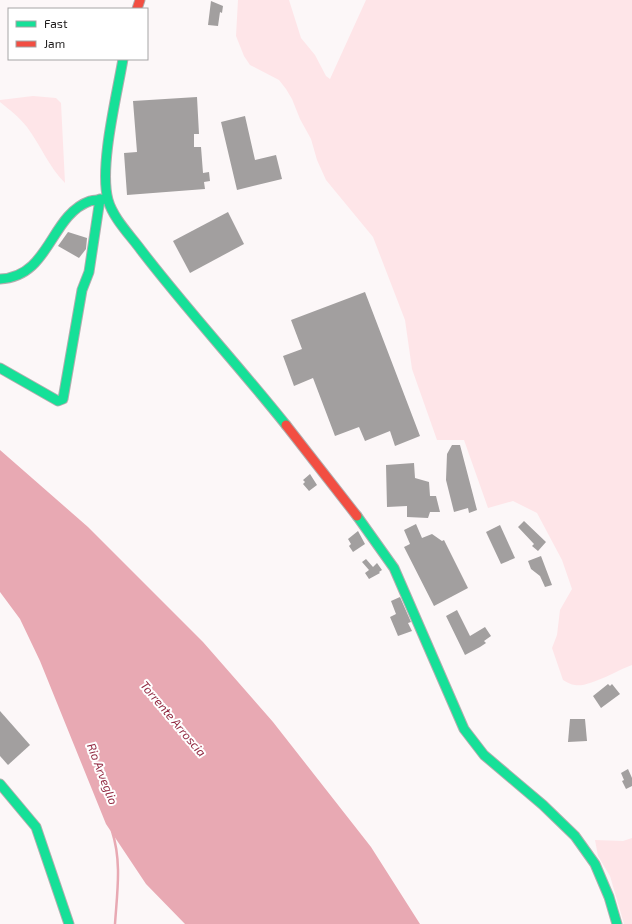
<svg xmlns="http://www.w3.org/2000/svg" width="632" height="924" font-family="'Exo 2',sans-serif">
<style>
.green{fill:#fee5e8}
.water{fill:#e8a9b3}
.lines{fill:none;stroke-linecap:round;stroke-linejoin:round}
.stream{stroke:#e8a9b3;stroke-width:2.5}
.building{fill:#a29f9f}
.fast-casing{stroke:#b1adae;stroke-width:11}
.jam-casing{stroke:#b1adae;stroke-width:11}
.fast{stroke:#16e098;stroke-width:9}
.jam{stroke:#f24e42;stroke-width:9}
.labels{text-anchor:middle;stroke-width:4;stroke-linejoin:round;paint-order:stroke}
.water-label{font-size:12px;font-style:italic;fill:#932c44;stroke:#fff}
</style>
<rect width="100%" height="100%" fill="#fcf7f8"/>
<g class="green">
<path d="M238,0H289L301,38L315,55L326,76L330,79L366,0H632V665C618,670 588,688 575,685C571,685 567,682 563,680L552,648L557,635L560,610L572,589L562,560L537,513L513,501L488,508L464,440H437L412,369L405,320L373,237L326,180L317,160L311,139L300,119L292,99L286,89L279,80L250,65L244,56L236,36Z"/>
<path d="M33,96L56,98L61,103L65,183C49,167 41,146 27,127C19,117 10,110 0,102V100Z"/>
<path d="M632,838V924H624L610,876L598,856L595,840L623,841Z"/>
</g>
<path class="water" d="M0,450L88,527L203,642L273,722L371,847L420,924H185L146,884L106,824L40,661L20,619L0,592Z"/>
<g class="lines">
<path class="stream" d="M112,831C122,862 117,893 115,924"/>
</g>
<g class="building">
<path d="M211,1L223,6L222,13L220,12L218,26L208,25Z"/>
<path d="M197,97L199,134H194V147H201L203,173L209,172L210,181L204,182L205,189L127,195L124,153L137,152L133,101Z"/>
<path d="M245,116L255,160L276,155L282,179L237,190L221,122Z"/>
<path d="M228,212L244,244L190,273L173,241Z"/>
<path d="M68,232L87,238L86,249L79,258L58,246Z"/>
<path d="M365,292L420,436L395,446L390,431L365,441L359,427L335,436L313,378L294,386L283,356L302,349L291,320Z"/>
<path d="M452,445H460L477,510L469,513L468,508L454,512L446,480L447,454Z"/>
<path d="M414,463L415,478L429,482L430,496H436L440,512H430L428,518L407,517V506L387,507L386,465Z"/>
<path d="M310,474L317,485L309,491L303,484L305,482L303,480Z"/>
<path d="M524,521L546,542L538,551L532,546L534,544L518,527Z"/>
<path d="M416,524L422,538L432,534L442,541L444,540L468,588L434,606L404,547L410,544L404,530Z"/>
<path d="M500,525L515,558L501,564L486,532Z"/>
<path d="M358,531L365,544L353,552L349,546L351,544L348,539Z"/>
<path d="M541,556L552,585L545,587L540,576L531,569L528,561Z"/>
<path d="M366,559L373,567L377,563L382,570L379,572L380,573L369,579L365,573L369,570L362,562Z"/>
<path d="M400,597L411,622L408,623L412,631L398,636L390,617L396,614L391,601Z"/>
<path d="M457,610L470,636L485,627L491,636L484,641L486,643L480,647L465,655L446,616Z"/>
<path d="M608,684L610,686L612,684L620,694L601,708L593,696Z"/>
<path d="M0,711L30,745L8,765L0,756Z"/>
<path d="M570,719H585L587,741L568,742Z"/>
<path d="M628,769L632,778V786L626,789L622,781L624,780L621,773Z"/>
</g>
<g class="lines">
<defs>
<g id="fast">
<path d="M123,59C117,95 99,166 108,200C113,218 130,235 141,250C187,310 239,366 286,425"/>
<path d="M0,279C50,277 50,215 90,201C94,200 100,200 105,199"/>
<path d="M0,368L58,401L63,399L82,290L89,272L100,199"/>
<path d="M357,516L394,568L464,729L484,755L543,805L575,836L595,864L609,897L617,924"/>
<path d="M0,784L36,827L69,924"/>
</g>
<g id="jam">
<path d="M137,9L140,0"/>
<path d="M286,425L357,516"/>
</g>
</defs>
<use href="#fast" class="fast-casing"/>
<use href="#jam" class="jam-casing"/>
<use href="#fast" class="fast"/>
<use href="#jam" class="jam"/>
</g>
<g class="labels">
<g class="water-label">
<text transform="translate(173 719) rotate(50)" y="4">Torrente Arroscia</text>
<text transform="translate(102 774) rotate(69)" y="4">Rio Arveglio</text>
</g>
</g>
<rect x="8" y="8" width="140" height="52" fill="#ffffff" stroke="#a5a5a5"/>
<rect x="16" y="21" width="20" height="6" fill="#16e098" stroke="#a5a5a5"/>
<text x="44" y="28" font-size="12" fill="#1f1d1d">Fast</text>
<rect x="16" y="41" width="20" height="6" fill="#f24e42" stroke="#a5a5a5"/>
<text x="44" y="48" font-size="12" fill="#1f1d1d">Jam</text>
</svg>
